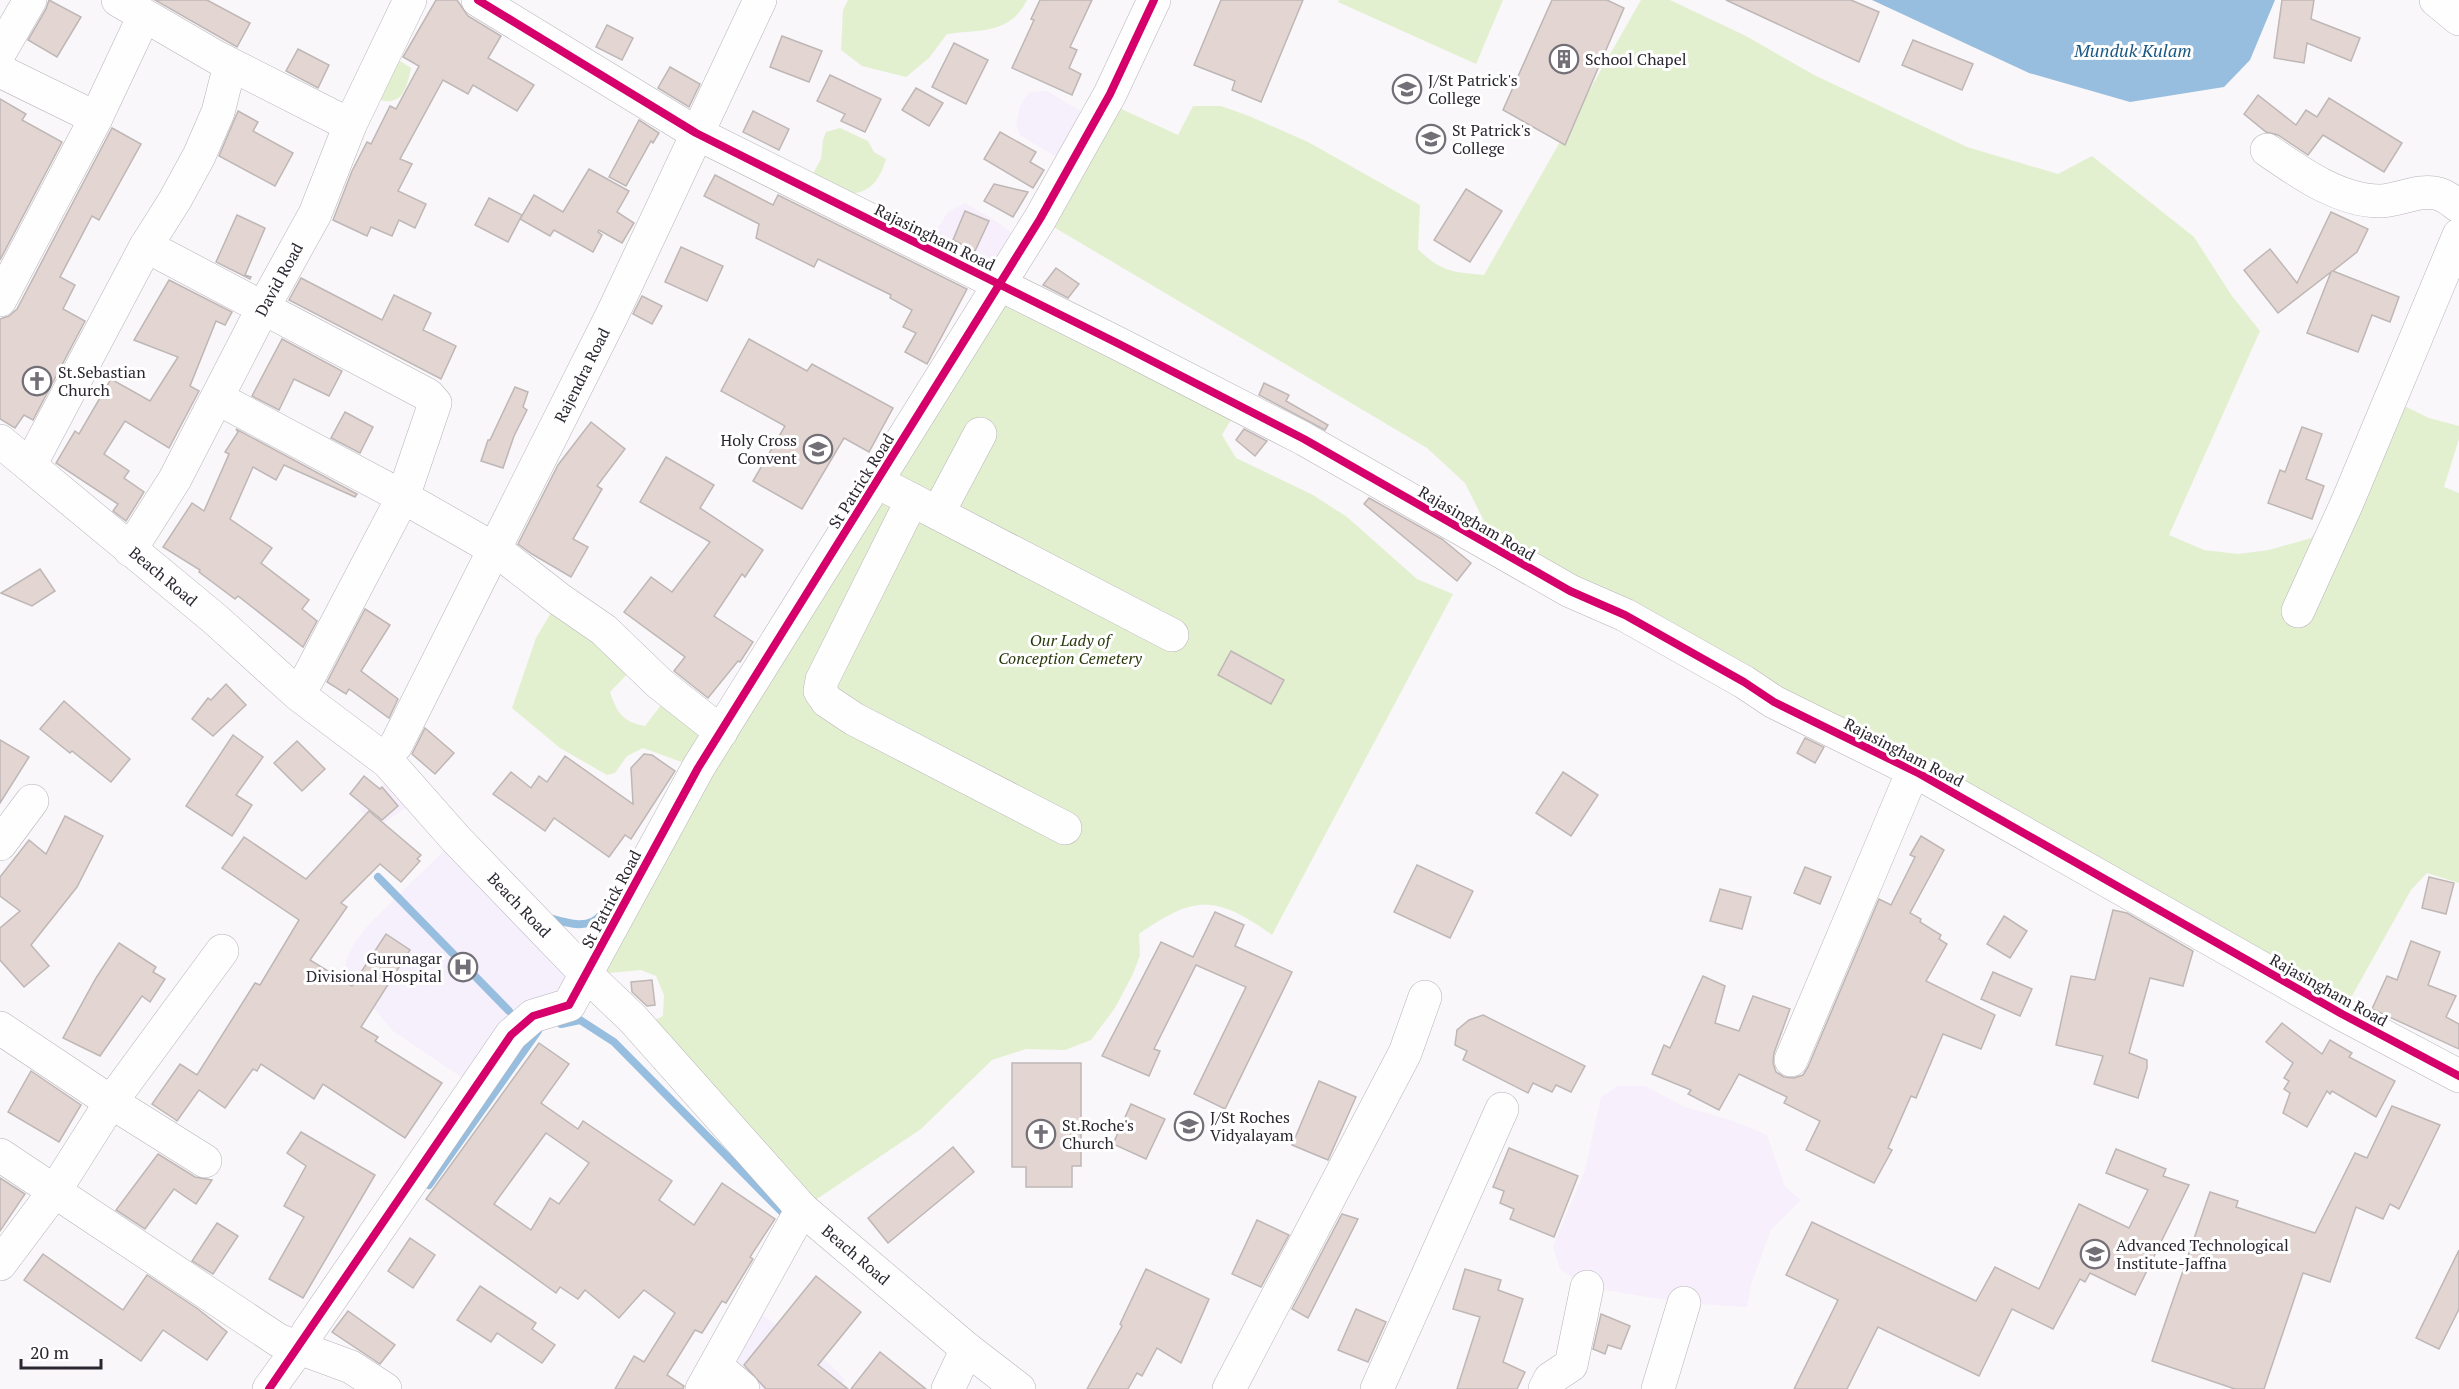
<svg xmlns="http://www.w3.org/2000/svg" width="2459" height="1389" viewBox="0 0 2459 1389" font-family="'PT Serif',serif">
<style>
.commercial{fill:#f7effb}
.medical{fill:#f6effc}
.green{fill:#e2f0cf}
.water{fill:#98bedf}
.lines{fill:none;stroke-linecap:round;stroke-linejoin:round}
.stream{stroke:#98bedf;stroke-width:8}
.building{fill:#e3d5d1;stroke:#beb7b6;stroke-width:1.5;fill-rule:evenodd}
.minor-casing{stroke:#b7b3ba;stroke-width:34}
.major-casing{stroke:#b7b3ba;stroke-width:34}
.minor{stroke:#fefefe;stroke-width:33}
.major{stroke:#fefefe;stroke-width:33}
.cycleway-casing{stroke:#fff;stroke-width:11}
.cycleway{stroke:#d6006c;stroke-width:8}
.labels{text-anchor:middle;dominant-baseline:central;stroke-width:6;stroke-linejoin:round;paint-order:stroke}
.poi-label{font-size:16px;fill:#2b2630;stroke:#fff;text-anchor:start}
.street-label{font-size:16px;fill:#2b2630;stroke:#fff}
.park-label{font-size:16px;font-style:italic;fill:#29390c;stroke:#fff}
.water-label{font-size:18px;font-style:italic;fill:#1a5884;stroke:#fff}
</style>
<rect width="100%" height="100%" fill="#f9f7fa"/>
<g class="commercial">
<path d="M965,203L996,221L1026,243L1001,285L925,248L948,212Z"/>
<path d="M391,779L420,798L378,827L367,819L358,805L369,794Z"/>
<path d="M1618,1086H1645L1685,1107L1731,1120L1767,1135L1785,1187L1801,1200L1771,1230L1751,1285L1747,1307L1684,1303L1587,1287L1560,1269L1553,1246L1585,1170L1601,1097Z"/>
</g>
<g class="medical">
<path d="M1047,91L1095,120L1070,165L1020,135L1016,125L1020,106L1029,92Z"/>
<path d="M456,839L587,975L476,1087L393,1031L346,975V960L355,942L370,923Z"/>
<path d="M749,1305L829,1363L845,1380L839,1389H743L716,1366Z"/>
</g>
<g class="green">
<path d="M848,0H1027C1010,35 979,29 947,34L929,58L906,77L862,66L841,50L843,10Z"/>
<path d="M1339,0H1503L1476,64L1338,2Z"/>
<path d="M1641,0H1670L1744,35L1814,75L1967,147L2058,174L2092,156L2194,237L2232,296L2260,331L2169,535L2204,550L2238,554L2269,550L2311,538L2340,498L2396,402L2429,418L2459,426V439L2444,487L2459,493V883L2427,873L2411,890L2342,1014L1487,527L1465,483L1427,448L1040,219L1117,107L1178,135L1193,106H1221L1249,116L1308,142L1420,205L1418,249C1441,272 1453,272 1484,275Z"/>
<path d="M392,56L411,68C407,87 402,108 378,99Z"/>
<path d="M840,128L868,141L874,152L886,159C872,206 845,193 805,188L821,159L823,140L826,132Z"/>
<path d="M1001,285L1239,406L1222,435L1236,458L1313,495L1347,517L1417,579L1453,594L1272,935C1216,895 1195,895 1139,934L1140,955L1133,974L1115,1008L1091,1040L1065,1050L1026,1049L992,1060L921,1129L802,1209L651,1022L663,1016L664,995L656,976L641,970L587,975L698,768L643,748L627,756L615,773L607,775L560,748L512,708L536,638L559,599L638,663L610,692C617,713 623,722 645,726L671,692L720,731Z"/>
</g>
<path class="water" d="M1872,0H2275L2250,60L2224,87L2130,102L2029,73Z"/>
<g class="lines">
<g class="stream">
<path d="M378,877L509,1011"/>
<path d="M549,918C566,923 591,931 602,913"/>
<path d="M561,1024L580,1020L614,1042L787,1217V1219"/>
<path d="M429,1185L538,1031"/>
</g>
</g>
<g class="building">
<path d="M49,0L81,17L57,57L28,40L46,9Z"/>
<path d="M155,0H207L250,23L237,47Z"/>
<path d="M436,0H457L468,16L501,36L488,58L534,85L517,111L473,85L468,94L443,80L400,159L412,164L398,191L426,204L415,228L399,220L392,236L371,227L367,236L333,220L352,171L367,142L371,144L390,106L396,109L419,66L403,57Z"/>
<path d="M1040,0H1092L1070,47L1077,50L1069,68L1081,74L1072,95L1012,68L1034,20L1031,19Z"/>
<path d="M1221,0H1303L1261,102L1232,90L1235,81L1194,65Z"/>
<path d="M1552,0H1607L1624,8L1565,145L1503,110Z"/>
<path d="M1726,0H1851L1879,12L1859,62Z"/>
<path d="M2282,0H2314L2311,19L2360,38L2351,61L2307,43L2304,63L2274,58Z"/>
<path d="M607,25L633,38L622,60L596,47Z"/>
<path d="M782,36L822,51L809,82L770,67Z"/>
<path d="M1913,40L1973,64L1962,90L1902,65Z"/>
<path d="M954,43L988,60L966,104L932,87Z"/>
<path d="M298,49L329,65L318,88L286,71Z"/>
<path d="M670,67L700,84L689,107L658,88Z"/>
<path d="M830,75L881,99L865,132L841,121L845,114L817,101Z"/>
<path d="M916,88L943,103L929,126L902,110Z"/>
<path d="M2258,95L2296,125L2306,110L2317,117L2329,98L2402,143L2384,172L2323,135L2308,155L2278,135L2266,132L2244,114Z"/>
<path d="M0,99L26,114L22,120L62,142L0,260Z"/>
<path d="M238,111L258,122L253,131L293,153L275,186L219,156Z"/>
<path d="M753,111L789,129L779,150L743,132Z"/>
<path d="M639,120L659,133L653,143L651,141L626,186L609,177Z"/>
<path d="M112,128L141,144L99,220L92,216L60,277L75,285L63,309L85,321L33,420L24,415L15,428L0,419V319L9,316L17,309Z"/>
<path d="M1000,132L1036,152L1030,162L1044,170L1033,188L984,159Z"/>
<path d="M589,169L629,191L617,212L634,223L622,243L599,230L598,232L602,235L593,252L554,230L550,236L520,219L534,195L563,212Z"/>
<path d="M715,175L773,205L778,195L967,289L927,364L905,352L916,333L903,327L912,310L890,298L891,295L818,259L814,267L756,238L759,224L704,196Z"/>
<path d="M994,184L1028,192L1013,217L984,201Z"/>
<path d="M1466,189L1502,211L1470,262L1434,240Z"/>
<path d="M489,198L522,215L508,242L475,225Z"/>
<path d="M965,211L989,221L975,251L953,240Z"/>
<path d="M2331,212L2368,229L2357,252L2333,271L2399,297L2390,322L2372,315L2358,352L2307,333L2331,272L2278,313L2244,270L2270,249L2297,283Z"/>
<path d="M237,215L265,228L245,275L251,277L250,279L216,262Z"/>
<path d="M681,247L723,266L707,301L665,282Z"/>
<path d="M1056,268L1079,284L1068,298L1043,285Z"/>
<path d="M301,278L382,320L394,295L431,313L423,330L456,346L441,379L289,300Z"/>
<path d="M169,280L232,312L225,325L216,321L190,386L199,391L169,448L125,421L104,454L129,471L124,478L144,492L126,521L113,511L118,504L56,463L75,431L79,434L111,379L150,401L178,357L134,340Z"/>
<path d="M642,296L662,306L652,324L633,314Z"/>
<path d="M282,339L342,371L329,396L294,379L279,410L252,396Z"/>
<path d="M749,339L807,371L812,364L893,408L869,452L844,438L802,509L753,481L785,426L721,391Z"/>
<path d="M1264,383L1289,395L1286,401L1328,425L1325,430L1259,395Z"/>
<path d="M515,387L528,392L523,407L527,410L514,436L503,468L481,461L488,440H490Z"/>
<path d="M345,412L373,427L360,453L331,438Z"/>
<path d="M591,422L625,449L597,486L602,489L573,539L588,547L571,577L532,554L518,544L558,465Z"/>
<path d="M2302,427L2322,434L2306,479L2324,486L2312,519L2268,503L2280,470L2285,472Z"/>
<path d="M236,429L357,494L355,497L284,465L276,480L253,467L230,519L272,548L261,563L309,600L302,609L317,621L303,647L238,596L235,599L199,572L200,570L163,547L192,503L204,511L229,454L225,452L238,432Z"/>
<path d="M1244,429L1267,441L1255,456L1236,440Z"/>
<path d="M666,457L714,485L700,508L763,550L745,577L742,574L714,616L753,642L740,662L738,661L708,698L674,671L685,657L624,612L651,577L672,592L710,542L640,502Z"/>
<path d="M1369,498L1442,539L1471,563L1457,581L1364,504Z"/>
<path d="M40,569L55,591L32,606L1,593Z"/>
<path d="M365,609L390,625L361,671L398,699L389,718L349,689L346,694L327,682Z"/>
<path d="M1231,651L1284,680L1271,704L1218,675Z"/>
<path d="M226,684L246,705L213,736L192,719L208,698L211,700Z"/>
<path d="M64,701L130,759L111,782L72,751L70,753L40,729Z"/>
<path d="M425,728L454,753L435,774L412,754Z"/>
<path d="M233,735L263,757L236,795L252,805L232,836L186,806Z"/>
<path d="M1805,738L1824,747L1815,763L1797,753Z"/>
<path d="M0,740L29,757L0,803Z"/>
<path d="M297,741L325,769L302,791L274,763Z"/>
<path d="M644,754L652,755L675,771L631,839L625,835L609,857L554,818L545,831L493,794L511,772L531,788L539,776L547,782L565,756L633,804L631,768Z"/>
<path d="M1563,772L1598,795L1571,836L1536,813Z"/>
<path d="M364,776L380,789L382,787L398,806L382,820L350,794Z"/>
<path d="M369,811L421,855L417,859L420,861L401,882L380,864L341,903L347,907L310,960L352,986L386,934L410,950L361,1027L378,1037L375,1041L442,1083L405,1138L323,1084L314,1099L261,1064L257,1071L253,1069L225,1108L199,1090L177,1121L173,1118L152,1104L180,1064L197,1075L255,983L260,985L299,920L222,868L244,837L306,879Z"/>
<path d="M65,816L103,836L77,887L31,945L49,966L24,987L0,960V928L20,911L0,896V877L29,840L46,854Z"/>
<path d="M1921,836L1944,850L1910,913L1921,919L1920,922L1941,935L1939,939L1947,944L1926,981L1995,1015L1981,1049L1943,1034L1916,1098L1911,1096L1888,1148L1892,1150L1874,1183L1806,1150L1820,1121L1784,1103L1787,1097L1739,1074L1719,1110L1688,1094L1691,1090L1652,1074L1664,1045L1670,1048L1703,976L1725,986L1715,1023L1739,1031L1753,996L1790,1009L1774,1053L1773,1063L1776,1072L1784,1077L1794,1078L1803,1075L1808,1067L1879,899L1891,905L1915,857L1910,855Z"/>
<path d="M1417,865L1473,891L1450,938L1394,912Z"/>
<path d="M1805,867L1831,877L1820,904L1794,893Z"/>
<path d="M2429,877L2454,883L2446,914L2422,908Z"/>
<path d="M1720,889L1751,897L1742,929L1710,921Z"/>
<path d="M2113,910L2127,913L2193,951L2183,986L2150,978L2129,1053L2147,1060V1068L2138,1098L2094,1084L2103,1056L2056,1045L2071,976L2095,980Z"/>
<path d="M1215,912L1244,925L1235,946L1292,972L1225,1109L1194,1094L1246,987L1196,965L1154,1049L1160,1051L1149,1076L1102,1056L1161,942L1193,957Z"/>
<path d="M2004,916L2027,931L2010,958L1987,944Z"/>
<path d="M2411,941L2440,952L2428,985L2456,996L2446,1017L2459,1024V1049L2372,1009L2387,976L2397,980Z"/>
<path d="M119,943L156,967L153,972L165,979L150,1002L142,996L100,1056L63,1038L96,978Z"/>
<path d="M1993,972L2032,989L2020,1016L1981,999Z"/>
<path d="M652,980L655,1005L647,1006L632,992L631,982Z"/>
<path d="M1483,1015L1585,1066L1571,1092L1556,1085L1552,1092L1533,1083L1528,1093L1463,1060L1467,1051L1455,1045L1457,1030L1469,1020Z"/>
<path d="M2282,1023L2322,1054L2330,1040L2352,1053L2349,1057L2395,1081L2376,1117L2332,1091L2330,1094L2327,1091L2307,1127L2283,1113L2290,1093L2284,1089L2289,1081L2284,1078L2293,1063L2266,1042Z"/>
<path d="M539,1043L569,1064L541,1103L578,1129L583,1121L672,1181L659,1200L694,1225L722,1183L775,1219L750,1257L753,1259L726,1303L722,1301L702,1333L695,1330L667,1375L684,1386L683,1389H615L634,1356L644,1362L675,1313L644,1290L619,1318L585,1290L578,1299L560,1287L556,1293L426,1199ZM546,1133L589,1163L559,1204L550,1198L531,1230L494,1204Z"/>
<path d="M1012,1063H1081V1166H1072V1187H1026V1167H1012Z"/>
<path d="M31,1071L81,1105L59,1142L8,1112Z"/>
<path d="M1319,1081L1356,1097L1328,1160L1292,1145Z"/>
<path d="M1131,1104L1165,1119L1146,1159L1113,1144Z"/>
<path d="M2392,1106L2440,1125L2399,1209L2390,1204L2383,1219L2356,1207L2330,1282L2303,1273L2264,1389H2235L2152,1361L2210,1192L2238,1201L2236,1207L2315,1233L2355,1153L2367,1158Z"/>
<path d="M301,1132L375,1175L303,1298L269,1279L304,1217L284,1206L306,1166L287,1153Z"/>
<path d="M953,1147L974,1172L888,1243L868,1218Z"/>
<path d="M1509,1148L1578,1176L1554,1237L1510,1219L1514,1209L1500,1203L1504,1191L1493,1187Z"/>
<path d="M2116,1149L2166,1169L2163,1176L2189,1185L2135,1295L2090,1273L2085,1282L2080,1279L2053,1329L2012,1309L1979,1376L1878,1327L1847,1389H1794L1838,1300L1786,1275L1812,1222L1976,1301L1995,1267L2039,1289L2079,1204L2129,1228L2148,1190L2106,1173Z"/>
<path d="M158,1154L195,1177L212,1180L196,1204L174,1189L145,1229L116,1210Z"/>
<path d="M0,1178L25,1194L0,1231Z"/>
<path d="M1342,1214L1358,1219L1308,1318L1292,1309Z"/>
<path d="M1257,1220L1289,1235L1261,1287L1232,1274Z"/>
<path d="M217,1223L238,1236L213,1274L192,1261Z"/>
<path d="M410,1238L435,1255L413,1288L388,1271Z"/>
<path d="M2459,1250V1309L2439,1349L2416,1338Z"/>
<path d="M43,1254L123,1310L147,1275L198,1309L227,1332L207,1360L163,1330L141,1361L24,1280Z"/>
<path d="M1146,1269L1209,1299L1181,1363L1157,1348L1142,1376L1137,1373L1128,1389H1087L1122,1326L1120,1324Z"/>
<path d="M1465,1269L1501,1280L1498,1290L1523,1299L1503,1362L1525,1372L1517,1389H1457L1480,1317L1453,1309Z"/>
<path d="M816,1276L861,1312L818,1365L848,1389H766L744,1365Z"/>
<path d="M480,1286L536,1323L532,1329L555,1345L542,1363L497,1333L491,1342L457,1320Z"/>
<path d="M1356,1309L1386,1322L1368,1362L1338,1350Z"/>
<path d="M348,1311L395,1345L380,1364L332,1332Z"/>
<path d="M1601,1314L1630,1326L1621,1349L1608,1345L1605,1354L1593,1349Z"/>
<path d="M880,1352L926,1389H851Z"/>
</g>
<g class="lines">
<g class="minor-casing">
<g id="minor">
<path d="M118,0L216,57L350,125"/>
<path d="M478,0L696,133L1119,344L1304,439L1570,591L1625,615L1744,682L1774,702L1920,774L2342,1014L2459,1076"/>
<path d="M2436,0L2459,19"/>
<path d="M0,52L30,0"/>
<path d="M0,71L96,118"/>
<path d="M2267,150C2299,172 2339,201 2380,201C2399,201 2419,188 2439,194C2446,196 2453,202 2459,206"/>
<path d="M146,246L428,395L435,403L403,497L307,680"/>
<path d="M0,300L96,118L144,16"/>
<path d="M217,398L403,497L496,550L559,599L604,630L659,683L721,732"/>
<path d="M30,465L146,246L175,200L199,156L218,112L230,65"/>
<path d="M891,489L1172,635"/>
<path d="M912,500L822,680L820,691L827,701L854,719L1065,828"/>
<path d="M938,513L980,434"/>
<path id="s1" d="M130,550L175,479L263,308L315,214L350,125L410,0"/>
<path d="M2298,611L2347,503L2459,235"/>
<path id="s2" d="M396,745L612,315L760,0"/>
<path d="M0,844L32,801"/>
<path d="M0,1028L111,1102L205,1161"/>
<path d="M1791,1060L1913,771"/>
<path d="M0,1155L278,1340L351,1367L385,1389"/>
<path d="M0,1264L54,1192L111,1102L222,951"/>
<path d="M308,1332L511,1035L533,1016L569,1005L698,768L1040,219L1110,94L1154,0"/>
<path d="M716,1366L743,1389"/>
<path d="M269,1389L303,1342"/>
<path d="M702,1389L802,1209"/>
<path d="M948,1389L967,1349"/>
<path d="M1229,1389L1405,1053L1425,997"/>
<path d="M1377,1389L1502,1109"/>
<path d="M1545,1389L1550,1379L1571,1365L1587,1287"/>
<path d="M1658,1389L1684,1303"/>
</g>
</g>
<g class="major-casing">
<g id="major">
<path id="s3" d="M0,441L215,619L299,695L388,762L456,839L587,975L633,1019L802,1209L967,1349L1019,1389"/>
</g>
</g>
<use href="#minor" class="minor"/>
<use href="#major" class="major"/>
<g class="cycleway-casing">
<g id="cycleway">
<path d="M478,0L696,133L1119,344L1304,439L1570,591L1625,615L1744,682L1774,702L1920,774L2342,1014L2459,1076"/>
<path d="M269,1389L511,1035L533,1016L569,1005L698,768L1040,219L1110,94L1154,0"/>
</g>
</g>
<use href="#cycleway" class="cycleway"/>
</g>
<defs>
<g id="building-ring" transform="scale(1.5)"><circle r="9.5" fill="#fff" stroke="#736f77" stroke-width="1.5"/><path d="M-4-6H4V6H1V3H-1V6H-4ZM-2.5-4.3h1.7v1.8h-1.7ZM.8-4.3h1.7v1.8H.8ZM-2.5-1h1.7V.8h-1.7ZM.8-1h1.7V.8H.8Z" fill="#736f77"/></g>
<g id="school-ring" transform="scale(1.5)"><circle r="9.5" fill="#fff" stroke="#736f77" stroke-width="1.5"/><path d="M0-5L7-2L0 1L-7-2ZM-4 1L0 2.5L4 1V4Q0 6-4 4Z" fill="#736f77"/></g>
<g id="church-ring" transform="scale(1.5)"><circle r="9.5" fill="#fff" stroke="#736f77" stroke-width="1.5"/><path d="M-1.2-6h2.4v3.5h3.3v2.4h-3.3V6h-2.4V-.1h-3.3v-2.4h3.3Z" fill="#736f77"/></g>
<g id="hospital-ring" transform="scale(1.5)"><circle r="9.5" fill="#fff" stroke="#736f77" stroke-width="1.5"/><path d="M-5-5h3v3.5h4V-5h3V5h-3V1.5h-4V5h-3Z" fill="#736f77"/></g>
<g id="university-ring" transform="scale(1.5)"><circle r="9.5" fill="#fff" stroke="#736f77" stroke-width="1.5"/><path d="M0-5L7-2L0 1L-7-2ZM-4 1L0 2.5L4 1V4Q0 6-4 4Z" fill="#736f77"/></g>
</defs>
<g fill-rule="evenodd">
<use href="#building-ring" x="1564" y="59"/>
<use href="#school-ring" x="1407" y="89"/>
<use href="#school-ring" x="1431" y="139"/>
<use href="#church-ring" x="37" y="381"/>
<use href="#school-ring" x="818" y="449"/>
<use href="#hospital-ring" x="463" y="967"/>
<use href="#school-ring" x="1189" y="1126"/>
<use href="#church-ring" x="1041" y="1134"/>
<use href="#university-ring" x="2095" y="1254"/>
</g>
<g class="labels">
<g class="poi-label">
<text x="1585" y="59">School Chapel</text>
<text x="1428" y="80">J/St Patrick's<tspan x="1428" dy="18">College</tspan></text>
<text x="1452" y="130">St Patrick's<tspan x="1452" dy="18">College</tspan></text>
<text x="58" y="372">St.Sebastian<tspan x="58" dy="18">Church</tspan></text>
<text x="797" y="440" text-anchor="end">Holy Cross<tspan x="797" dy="18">Convent</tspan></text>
<text x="442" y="958" text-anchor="end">Gurunagar<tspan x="442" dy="18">Divisional Hospital</tspan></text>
<text x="1210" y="1117">J/St Roches<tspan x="1210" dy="18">Vidyalayam</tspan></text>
<text x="1062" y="1125">St.Roche's<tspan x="1062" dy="18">Church</tspan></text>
<text x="2116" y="1245">Advanced Technological<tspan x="2116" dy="18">Institute-Jaffna</tspan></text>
</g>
<g class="street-label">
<text transform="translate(935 237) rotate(26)">Rajasingham Road</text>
<text stroke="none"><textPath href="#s1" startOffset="309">David Road</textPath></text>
<text stroke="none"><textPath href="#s2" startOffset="414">Rajendra Road</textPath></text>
<text transform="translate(861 481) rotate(-58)">St Patrick Road</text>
<text transform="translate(1477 523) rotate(30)">Rajasingham Road</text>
<text stroke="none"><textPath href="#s3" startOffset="212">Beach Road</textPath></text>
<text transform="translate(1904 752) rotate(27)">Rajasingham Road</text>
<text transform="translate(611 899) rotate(-62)">St Patrick Road</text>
<text stroke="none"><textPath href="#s3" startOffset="698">Beach Road</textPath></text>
<text transform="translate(2329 990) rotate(29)">Rajasingham Road</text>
<text stroke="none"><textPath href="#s3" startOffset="1184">Beach Road</textPath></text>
</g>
<g class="park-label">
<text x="1070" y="640">Our Lady of<tspan x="1070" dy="18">Conception Cemetery</tspan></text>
</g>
<g class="water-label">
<text x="2133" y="50">Munduk Kulam</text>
</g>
</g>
<path d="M21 1359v9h80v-9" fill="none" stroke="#2b2630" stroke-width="3"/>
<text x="30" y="1359" font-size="18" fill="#2b2630" stroke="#ffffff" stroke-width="4.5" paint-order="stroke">20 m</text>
</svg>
